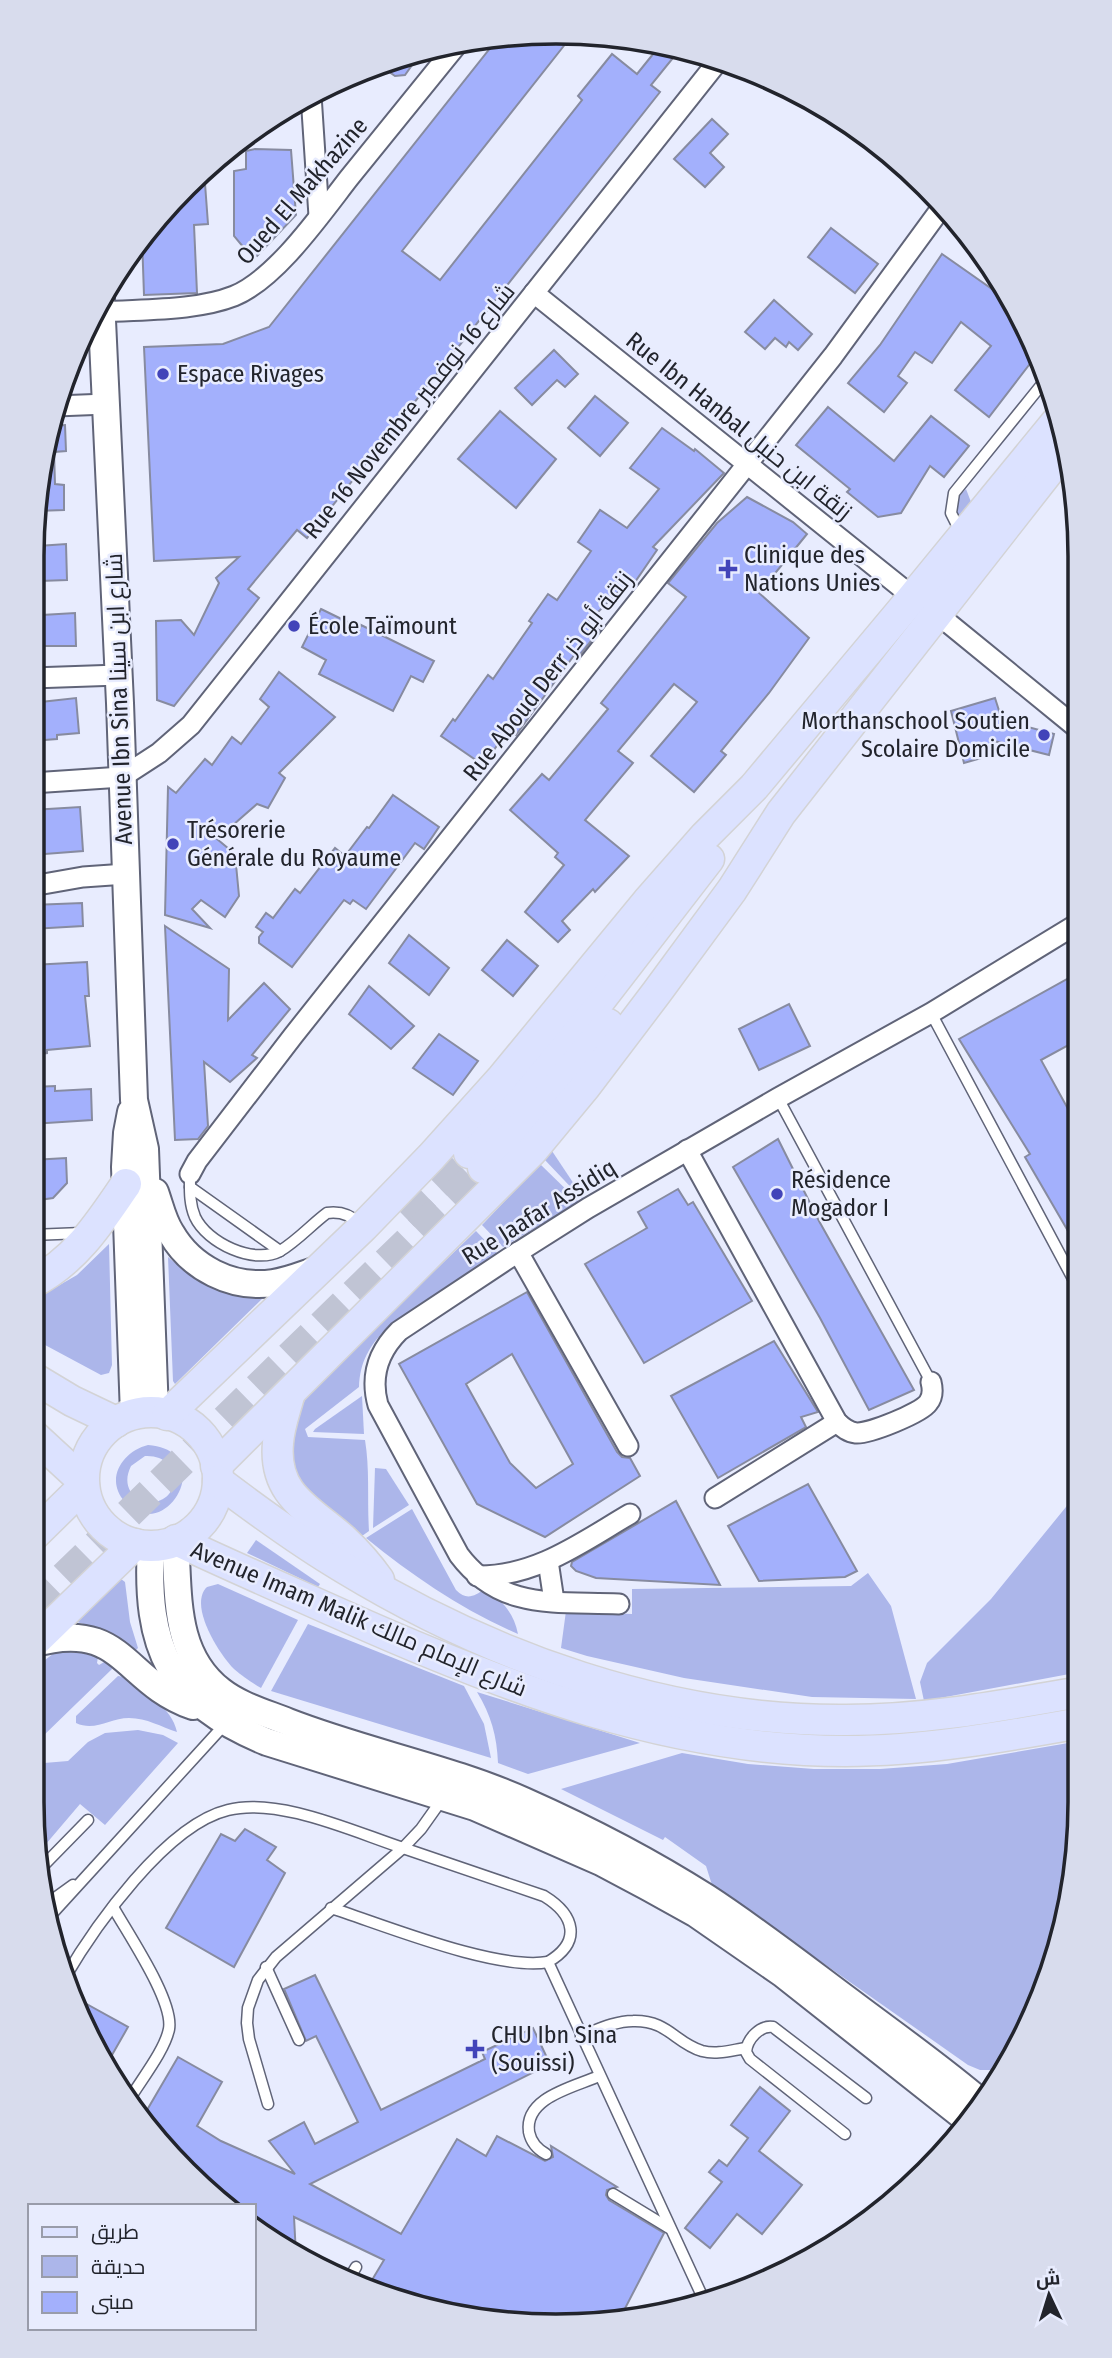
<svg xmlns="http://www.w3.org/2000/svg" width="1112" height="2358" viewBox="0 0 1112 2358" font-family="'Fira Sans Condensed',Cairo,sans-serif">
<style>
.green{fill:#acb6ea;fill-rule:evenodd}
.building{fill:#a3b0fc;stroke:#878ba0;stroke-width:2;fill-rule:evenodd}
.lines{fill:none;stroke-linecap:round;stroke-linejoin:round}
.primary-tunnel{stroke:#c0c4d4;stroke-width:30;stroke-dasharray:30 15;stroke-linecap:butt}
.service-casing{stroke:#606478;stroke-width:13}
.minor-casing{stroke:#606478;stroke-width:23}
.secondary-casing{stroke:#606478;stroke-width:30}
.primary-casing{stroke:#d3d3d5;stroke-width:33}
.service{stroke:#fff;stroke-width:10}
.minor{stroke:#fff;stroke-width:19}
.secondary{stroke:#fff;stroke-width:26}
.primary{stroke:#dce2ff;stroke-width:30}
.poi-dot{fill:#4244b9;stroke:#e8ecfe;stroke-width:2.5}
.labels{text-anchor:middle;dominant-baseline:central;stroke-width:5;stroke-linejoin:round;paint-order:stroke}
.street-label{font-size:24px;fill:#22242c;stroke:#e8ecfe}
.poi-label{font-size:24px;fill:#22242c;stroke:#e8ecfe;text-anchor:start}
.rim{fill:none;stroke:#22242c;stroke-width:3.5}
</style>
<rect width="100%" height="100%" fill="#e8ecfe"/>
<g class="green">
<path d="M966,489L971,502L962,514L959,515L956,512L957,498Z"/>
<path d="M552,1151L584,1199L583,1200L544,1159Z"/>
<path d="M540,1164L579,1202L503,1247L482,1225Z"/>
<path d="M476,1231L497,1253L387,1328C369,1346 360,1362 359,1387L305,1429L308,1437L365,1440C370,1470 367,1500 369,1531L362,1536C341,1521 318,1509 304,1488C289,1466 288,1434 299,1411C315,1379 345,1356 371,1331C406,1298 441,1265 476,1231Z"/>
<path d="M109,1244L112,1365L109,1373L101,1375L32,1338V1301L77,1275Z"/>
<path d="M168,1257C197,1283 226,1295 264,1297L175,1384L173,1381Z"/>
<path d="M362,1396L364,1434L313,1432L315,1429Z"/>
<path d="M148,1445C219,1450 167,1547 125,1502C104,1479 123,1451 148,1445ZM145,1456C187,1454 182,1512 140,1501C127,1492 124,1480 131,1466Z"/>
<path d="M375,1468L386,1469L409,1505L373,1528Z"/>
<path d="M1079,1491L1080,1672L924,1701L920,1682L927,1663L991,1599Z"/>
<path d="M412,1509L456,1590C467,1601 474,1596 485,1589C502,1600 514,1613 518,1634C461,1609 414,1577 366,1538Z"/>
<path d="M256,1540L320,1584L318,1587L247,1553Z"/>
<path d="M868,1573L891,1606L916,1699L812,1697L684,1678L587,1656L561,1648L566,1611L632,1614V1589L851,1586Z"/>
<path d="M121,1579L125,1582L130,1622L138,1648L136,1650L109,1632L77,1622Z"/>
<path d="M218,1584L298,1620L261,1688C251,1682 242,1676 234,1669C219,1654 188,1605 207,1587Z"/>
<path d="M308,1624L464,1686L484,1724L491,1758L271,1691Z"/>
<path d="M58,1650L77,1653L81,1650L98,1657L97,1663L99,1665L106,1661L111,1664L112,1669L41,1738L39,1743L41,1752L32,1759V1670Z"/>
<path d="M118,1676L125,1677C144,1692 172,1707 177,1732C161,1727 147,1718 129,1718C110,1718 95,1732 76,1723V1716Z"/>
<path d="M477,1692L640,1743L528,1774L498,1763C497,1736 491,1715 477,1692Z"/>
<path d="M138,1730L163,1735L178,1743L105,1825L80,1804L40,1851L32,1802V1771L44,1763L68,1761L88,1742L105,1733Z"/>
<path d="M1080,1741V1802L1070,1905L1040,2003L1006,2065L994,2070H980L968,2065L712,1885L706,1866L665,1837L663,1840L561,1789L682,1753L748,1764L814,1769H880L947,1764Z"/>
</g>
<g class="building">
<path d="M556,32L574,33L402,251L440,280L582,100L578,96L612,54L637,74L662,43L681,48L651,85L660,92L307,538L297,530L248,589L259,598L174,706L157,700L156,621L181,620L194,635L219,583L216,578L239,557L154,561L144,347L223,344L269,327L499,37Z"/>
<path d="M422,51L405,75L395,76L378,64Z"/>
<path d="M712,119L728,134L710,153L724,167L705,187L674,159Z"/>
<path d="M255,149L291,150L296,215L257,256L244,248L234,236V171L246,169V151Z"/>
<path d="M204,170L208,224L194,225L197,293L144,295L142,238L185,185Z"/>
<path d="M831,228L878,264L855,293L808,257Z"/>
<path d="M942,254L1009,301L1039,352L989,417L955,390L991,346L961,322L932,363L915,352L898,376L907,383L884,412L848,383L880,345Z"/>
<path d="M774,300L812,334L798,350L789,342L786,347L775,338L765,349L745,332Z"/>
<path d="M554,350L578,374L565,387L557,380L532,405L515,388Z"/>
<path d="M595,396L628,423L600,456L568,428Z"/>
<path d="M828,407L894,461L931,416L969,446L944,477L930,466L901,513L878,517L847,492L850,489L796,445Z"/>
<path d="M500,411L556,459L516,508L458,459Z"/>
<path d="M65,425L66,451L54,452L55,484L64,485V510L36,511L42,453L50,426Z"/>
<path d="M662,428L694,451L695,449L724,473L653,547L657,550L635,582L631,579L588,622L600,630L579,656L575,654L516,735L509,729L483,765L441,736L453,719L455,721L488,675L493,679L532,623L529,621L548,594L557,600L591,551L578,542L600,510L627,528L659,489L630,468Z"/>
<path d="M747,497L793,522L807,534L759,593L809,638L769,693L721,751L726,755L694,792L651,756L697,702L674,684L618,751L633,763L585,820L629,856L595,892L593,889L562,921L570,930L558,942L525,912L564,865L555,857L558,853L510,810L542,774L549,780L608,709L601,703L686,597L668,583L717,523Z"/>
<path d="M66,544L67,580L40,581L38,546Z"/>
<path d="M321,609L360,628L361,625L434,661L423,682L411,676L393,711L319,674L326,660L302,647Z"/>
<path d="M75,613L76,646H32V620H42V615Z"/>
<path d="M279,672L335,717L279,773L285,778L268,808L257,804L217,839L235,854L239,896L225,917L201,900L192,909L210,928L165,915L168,787L176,793L205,759L212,765L232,737L241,744L269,707L260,699Z"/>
<path d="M76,698L79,733L57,735V739L32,741V703Z"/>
<path d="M995,698L1002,720L1054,734L1049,755L990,740L995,754L964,763L951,711Z"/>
<path d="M393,795L439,827L424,849L415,843L366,909L353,900L350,904L344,900L292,967L259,943V937L263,932L256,927L266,913L273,918L295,889L300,893L335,848L345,856L367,827L369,828Z"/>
<path d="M80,807L83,851L32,855V810Z"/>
<path d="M82,903L83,926L32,929V905Z"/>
<path d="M165,926L229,969L228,1020L264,983L290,1009L252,1055L257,1058L230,1082L204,1062L208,1126L198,1139L175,1140Z"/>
<path d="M409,935L449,968L429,995L389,963Z"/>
<path d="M507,940L538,966L513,996L482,970Z"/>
<path d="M87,962L89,996H85L90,1046L47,1050V1053L32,1055V965Z"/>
<path d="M1078,973V1040L1041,1060L1078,1127V1131L1070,1134L1078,1148L1079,1250L1025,1157L1030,1154L959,1039Z"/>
<path d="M369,986L414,1026L391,1049L349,1014Z"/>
<path d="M789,1004L810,1046L759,1070L739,1029Z"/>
<path d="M439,1034L478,1061L453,1095L413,1068Z"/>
<path d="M55,1086V1091L91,1089L92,1120L32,1124L33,1087Z"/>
<path d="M778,1139L819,1221L914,1390L869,1410L820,1318L733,1167Z"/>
<path d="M66,1158L67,1183L53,1198L32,1201V1160Z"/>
<path d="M678,1189L688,1205L693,1202L752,1301L644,1363L585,1264L647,1228L638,1212Z"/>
<path d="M527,1292L617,1452L622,1457L630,1458L640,1476L545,1537L477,1504L399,1364ZM512,1354L573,1464L536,1488L510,1463L466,1384Z"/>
<path d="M774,1341L818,1412L801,1417L806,1427L718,1478L671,1396Z"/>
<path d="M808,1484L857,1571L845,1577L759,1581L728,1526Z"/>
<path d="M676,1501L720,1585L596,1578L576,1571L571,1566L572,1562Z"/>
<path d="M245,1829L276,1847L267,1860L285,1873L234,1967L166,1928L221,1834L235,1841Z"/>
<path d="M315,1975L381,2110L485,2059L482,2052L533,2028L550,2064L310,2184L401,2234L457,2139L486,2156L497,2136L545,2161L553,2157L551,2146L617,2187L607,2190L606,2195L609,2200L664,2233L618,2322L453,2316L366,2290L384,2260L294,2217L296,2255L265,2238L254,2228V2206H230L140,2122L132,2107L136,2103L147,2110L178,2057L222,2082L197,2126L221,2141L295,2174L269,2141L304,2122L315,2144L358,2122L316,2036L306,2041L284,1989Z"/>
<path d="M74,1997L128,2027L108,2062L90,2028Z"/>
<path d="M760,2087L790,2111L759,2151L802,2185L762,2234L737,2214L710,2248L685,2228L722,2182L709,2172L719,2160L727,2166L748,2138L731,2125Z"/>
</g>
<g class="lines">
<g class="primary-tunnel">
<path d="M404,1216L469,1153"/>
<path d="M32,1608L483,1168"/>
</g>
<g class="service-casing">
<g id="service">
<path d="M960,531L951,513L954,493L1047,378"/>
<path d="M931,1013L1079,1290"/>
<path d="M778,1098L931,1382"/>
<path d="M190,1174C190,1189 189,1203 195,1217C207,1243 254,1265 280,1251C297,1241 312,1224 327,1213C341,1211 351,1215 360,1224"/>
<path d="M190,1187L280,1251"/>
<path d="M32,1235L82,1233"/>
<path d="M42,1867L88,1820"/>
<path d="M48,1903L73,1885"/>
<path d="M113,1907C128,1934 174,2001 169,2029C165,2050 141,2080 129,2100"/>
<path d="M331,1908C384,1925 496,1971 548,1962"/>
<path d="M50,1916L226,1723"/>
<path d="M266,1967L299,2040"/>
<path d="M64,1979C95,1926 166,1825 228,1810C279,1797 354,1832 403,1848C450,1864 497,1880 544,1896C575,1915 582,1942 548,1962L703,2298"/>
<path d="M581,2036C597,2030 615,2021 633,2021C668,2020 675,2043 702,2051C717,2055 732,2050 746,2048"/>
<path d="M268,2104L249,2039L247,2023L248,2008L258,1980L276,1957L403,1848L421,1829L443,1798"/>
<path d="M845,2134L750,2059L746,2052C747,2039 760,2025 773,2027L866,2098"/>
<path d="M546,2154C537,2149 531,2142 529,2132C524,2097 575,2087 599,2076"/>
<path d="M613,2194L669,2228"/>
<path d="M347,2282L356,2267"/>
</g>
</g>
<g class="minor-casing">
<g id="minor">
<path d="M311,95L319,216"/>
<path d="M534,293L913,597"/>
<path d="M102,312C143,309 196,311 234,296C276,279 321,214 349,178C386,133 423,87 460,41"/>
<path d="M56,406L107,404"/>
<path d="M936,613L1077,728"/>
<path d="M32,678L119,675"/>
<path d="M32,783L122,777L159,753L191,725L719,60"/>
<path d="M32,886L83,877L126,874"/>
<path d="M687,1150L837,1422C843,1428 848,1432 856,1433C869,1434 921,1413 928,1403C933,1397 933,1390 931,1382"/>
<path d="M190,1174L197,1161L293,1036L833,356L942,207"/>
<path d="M518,1252L628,1446"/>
<path d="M715,1498L837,1422"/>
<path d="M548,1561L554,1601"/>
<path d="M477,1576C536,1577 582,1542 630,1514"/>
<path d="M619,1604C556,1601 501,1611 459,1555L378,1405C370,1376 378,1352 399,1331L509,1258L588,1208L778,1098L931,1013L1077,924"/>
</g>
</g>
<g class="secondary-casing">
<g id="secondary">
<path d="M101,299L120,703L134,1100L145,1149L155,1413"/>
<path d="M131,1112L127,1133L125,1167L134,1415"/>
<path d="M155,1192C160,1206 163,1221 171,1233C191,1268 232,1289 273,1283C289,1281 304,1274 320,1269"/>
<path d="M175,1540C179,1595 173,1654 221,1691C240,1706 266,1713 288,1722C365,1752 450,1768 524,1801C587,1829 649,1861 707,1898C756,1930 802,1966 849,2001C894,2035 940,2067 983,2104"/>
<path d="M151,1545C145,1648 169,1702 267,1742L475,1807L601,1862L648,1887L695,1913L783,1974L969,2121"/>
<path d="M32,1644C123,1617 123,1682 193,1706"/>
</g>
</g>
<g class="primary-casing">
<g id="primary">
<path d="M469,1153L577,1030L709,859"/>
<path d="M483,1168L553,1092L608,1024"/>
<path d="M32,1283C75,1261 99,1224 126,1184"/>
<path d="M32,1377L72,1401L116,1422"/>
<path d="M289,1396C285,1411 279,1427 278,1443C273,1496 311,1510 344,1540C357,1552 369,1566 379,1580"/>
<circle cx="151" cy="1479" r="67"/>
<path d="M167,1415L363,1227L431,1157L502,1078L647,902L705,836L754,787L913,597L1058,420"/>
<path d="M32,1434L83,1481"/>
<path d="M216,1466L532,1151L585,1087L657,992L732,890L781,813L1066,449"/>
<path d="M218,1481C259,1512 300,1542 344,1568C491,1657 665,1720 839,1720C921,1721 1000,1706 1080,1692"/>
<path d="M32,1537L84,1486"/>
<path d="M176,1540C233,1567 291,1592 349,1618C507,1688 669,1751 845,1751C924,1751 1002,1737 1080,1723"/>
<path d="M32,1644L135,1544"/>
</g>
</g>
<use href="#service" class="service"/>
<use href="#minor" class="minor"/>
<use href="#secondary" class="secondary"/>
<use href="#primary" class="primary"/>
</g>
<g class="poi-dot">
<circle cx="163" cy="374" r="7"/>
<path d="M724.5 558.5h7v7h7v7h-7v7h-7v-7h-7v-7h7z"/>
<circle cx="294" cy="626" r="7"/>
<circle cx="1044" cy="735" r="7"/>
<circle cx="173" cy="844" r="7"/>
<circle cx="777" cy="1194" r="7"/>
<path d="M471.5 2038.5h7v7h7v7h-7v7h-7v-7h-7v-7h7z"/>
</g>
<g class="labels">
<g class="street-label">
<text transform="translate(302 191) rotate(-49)">Oued El Makhazine</text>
<text transform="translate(409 411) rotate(-51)">Rue 16 Novembre شارع 16 نوفمبر</text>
<text transform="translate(739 426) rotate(39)">Rue Ibn Hanbal زنقة ابن حنبل</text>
<text transform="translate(548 676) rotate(-52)">Rue Aboud Derr زنقة أبو ذر</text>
<text transform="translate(119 699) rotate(-92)">Avenue Ibn Sina شارع ابن سينا</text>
<text transform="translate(539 1212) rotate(-32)">Rue Jaafar Assidiq</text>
<text transform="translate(359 1619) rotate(23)">Avenue Imam Malik شارع الإمام مالك</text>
</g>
<g class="poi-label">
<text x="177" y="374">Espace Rivages</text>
<text x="744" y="555">Clinique des<tspan x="744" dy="28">Nations Unies</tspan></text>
<text x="308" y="626">École Taïmount</text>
<text x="1030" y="721" text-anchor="end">Morthanschool Soutien<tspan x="1030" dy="28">Scolaire Domicile</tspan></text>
<text x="187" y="830">Trésorerie<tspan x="187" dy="28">Générale du Royaume</tspan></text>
<text x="791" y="1180">Résidence<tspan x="791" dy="28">Mogador I</tspan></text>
<text x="491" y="2035">CHU Ibn Sina<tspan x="491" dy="28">(Souissi)</tspan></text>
</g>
</g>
<path d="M0 0H1112V2358H0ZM556 44H556A512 512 0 0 1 1068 556V1802A512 512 0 0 1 556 2314H556A512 512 0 0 1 44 1802V556A512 512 0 0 1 556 44Z" fill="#d8dced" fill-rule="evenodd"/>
<path class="rim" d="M556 44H556A512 512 0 0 1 1068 556V1802A512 512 0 0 1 556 2314H556A512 512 0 0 1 44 1802V556A512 512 0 0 1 556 44Z"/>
<rect x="28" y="2204" width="228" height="126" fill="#e8ecfe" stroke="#999caa" stroke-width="2"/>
<rect x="42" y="2227" width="35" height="10" fill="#dce2ff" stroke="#999caa" stroke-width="2"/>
<text x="91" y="2239" font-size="21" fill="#22242c">طريق</text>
<rect x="42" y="2256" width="35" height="21" fill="#acb6ea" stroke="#999caa" stroke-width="2"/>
<text x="91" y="2274" font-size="21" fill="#22242c">حديقة</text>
<rect x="42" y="2292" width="35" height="21" fill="#a3b0fc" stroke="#999caa" stroke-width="2"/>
<text x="91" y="2309" font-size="21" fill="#22242c">مبنى</text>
<g transform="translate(1049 2295) rotate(356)" stroke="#e8ecfe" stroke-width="5" paint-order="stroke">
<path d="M0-5L12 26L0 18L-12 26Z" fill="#22242c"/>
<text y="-10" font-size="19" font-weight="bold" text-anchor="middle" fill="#22242c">ش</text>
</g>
</svg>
